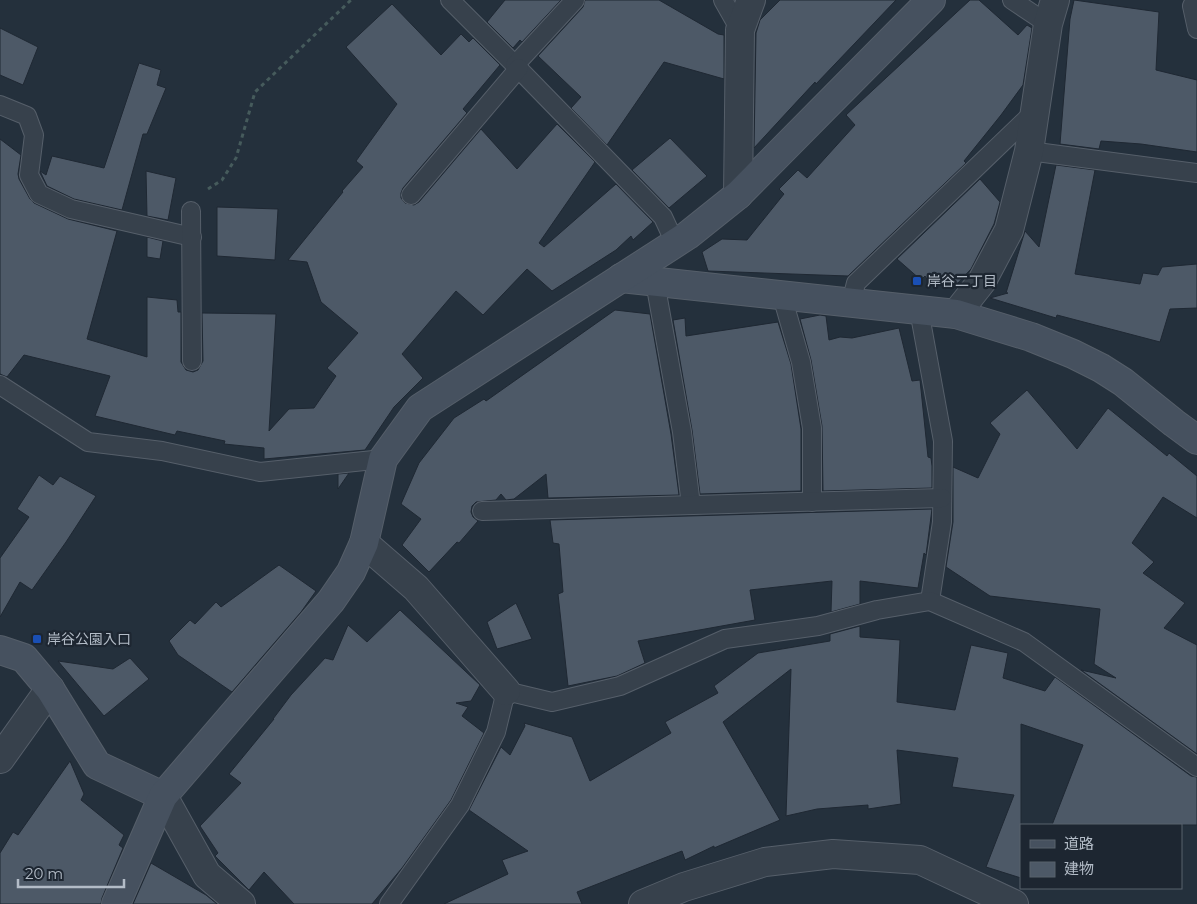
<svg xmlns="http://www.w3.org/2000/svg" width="1197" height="904" viewBox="0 0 1197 904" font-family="Montserrat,'Noto Sans JP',sans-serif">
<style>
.building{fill:#4d5967;stroke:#1f2833}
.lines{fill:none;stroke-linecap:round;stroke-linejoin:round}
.lane-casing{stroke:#565f6a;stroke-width:20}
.street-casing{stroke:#565f6a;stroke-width:30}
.secondary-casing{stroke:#565f6a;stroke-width:30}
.path{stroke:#465b5c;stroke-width:3;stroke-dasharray:4 4;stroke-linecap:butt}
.lane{stroke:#37414c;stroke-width:18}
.street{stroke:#37414c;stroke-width:28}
.secondary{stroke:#46515f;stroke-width:28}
.transit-dot{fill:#1a4fb4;stroke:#1d2631;stroke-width:2}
.labels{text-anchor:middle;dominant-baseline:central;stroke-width:4.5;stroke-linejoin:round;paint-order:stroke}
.poi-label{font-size:14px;fill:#b3bcc7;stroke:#1d2631;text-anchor:start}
</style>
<rect width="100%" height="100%" fill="#24303c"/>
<g class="building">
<path d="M505,0H561L522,42L520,40L513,48L487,22Z"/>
<path d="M585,0H659L718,34L724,35V79L664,62L607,145L571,108L581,97L538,56L583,7Z"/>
<path d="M780,0H896L816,84L815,82L754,148L756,33L760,20Z"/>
<path d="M970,0H979L1018,35L1027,25L1032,28L1023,85L1001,115L964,161L966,163L848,276L708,271L702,252L722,239L747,240L784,194L779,189L798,170L807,178L855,125L846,115Z"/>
<path d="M1074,0L1159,12L1156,70L1197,80V152L1141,144L1101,141L1099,149L1060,144L1070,19Z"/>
<path d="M392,4L441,55L461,34L469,42L473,38L500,65L463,109L467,113L403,188L401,193V198L405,203L414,205L419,202L481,129L517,169L557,124L595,162L539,243L544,247L616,184L653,222L633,240L631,236L616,250L552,291L527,269L483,315L456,291L402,354L423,378L394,407L365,450L264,459V448L224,444L225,441L177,431L175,435L95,416L110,376L24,355L7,377L0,374V139L21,155L18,174L19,179L30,199L34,203L68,219L117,231L87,339L147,357V297L177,300L178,312H181V362L186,370L193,372L198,370L203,361L202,313L276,314L269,431L289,409L314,408L336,376L327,368L358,333L321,302L307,262L288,260L343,192L342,191L363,167L356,161L397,104L346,47Z"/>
<path d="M0,28L38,47L23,85L0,75Z"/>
<path d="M139,63L161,70L157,85L166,88L147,134H143L122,210L74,199L47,186L40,171L46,175L52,156L104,168Z"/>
<path d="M670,138L707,176L669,208L632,170Z"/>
<path d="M1056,165L1095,170L1075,274L1140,284L1143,273L1158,275L1162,267L1197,264V308L1170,309L1160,342L1057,315L1056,318L990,298L1008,293H1006L1025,231L1039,247Z"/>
<path d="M146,171L176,178L168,220L147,216Z"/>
<path d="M980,179L1000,202L994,224L971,269L957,284L950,276L946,279H927L925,276L921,280L897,259Z"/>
<path d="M217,207L278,209L275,260L217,256Z"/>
<path d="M147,237L163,241L160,259L147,257Z"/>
<path d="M615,310L650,314L671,434L679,495L548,498L546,474L514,499L506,500L501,494L496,500L476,502L472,506L471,512L473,517L478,521L459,543L457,542L429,572L402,545L421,519L401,504L419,463L454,418L484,399L486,401Z"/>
<path d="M820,315L826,316L829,340L840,337L852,338L899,328L912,381L920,380L928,457L931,458L932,466V488L823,491L822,426L811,360L800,319Z"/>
<path d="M685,318L686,336L778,322L791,364L801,429V491L700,494L692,430L673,320Z"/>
<path d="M1027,390L1077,449L1108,408L1167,456L1169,453L1197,476V518L1163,497L1132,543L1154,562L1143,573L1185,603L1164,628L1197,645V754L1081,670L1116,678L1094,664L1100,609L990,596L946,567L953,522V467L978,478L1000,434L990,423Z"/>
<path d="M349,473L338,489V474Z"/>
<path d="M39,475L53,485L60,476L96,496L66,542L32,590L20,582L0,617V558L29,517L17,509Z"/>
<path d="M932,509L926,555L924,553L918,588L860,581V604L831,612L832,581L750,590L755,620L638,641L645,663L617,676L568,686L558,594L563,592L559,544L553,543L550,520Z"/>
<path d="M279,565L316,591L301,612L232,692L178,655L169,641L190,620L195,624L216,602L221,607Z"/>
<path d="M516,603L532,639L497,649L487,622Z"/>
<path d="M400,610L480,685L471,701L456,703L468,707L462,716L484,733L451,800L402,868L372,904H294L264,872L249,890L215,856L218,853L200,826L241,783L229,774L274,719H273L291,695L325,658L333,660L348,625L367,642Z"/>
<path d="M860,626V637L900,640L897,702L955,710L971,645L1008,653L1003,678L1045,691L1055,677L1191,776L1197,777V825H1052L1083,745L1021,724V878L986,867L1014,795L952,787L958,758L897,750L901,804L868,809V805L817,809L786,816L791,669L723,722L780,820L714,848V846L685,860L682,851L577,892L582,904H444L508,874L502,860L528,851L469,810L501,747L510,755L525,726L524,723L572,737L590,781L671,733L665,722L718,693L714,686L758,653L830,641V634Z"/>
<path d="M130,658L149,679L104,716L58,661L113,669Z"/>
<path d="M70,761L84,794L81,800L124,835L119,845L123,848L102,898L101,904H0V853L13,832L18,835Z"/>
<path d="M151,863L206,895L217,904H133Z"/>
</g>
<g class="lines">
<g class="lane-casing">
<g id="lane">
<path d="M450,0L515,65L663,217L675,243"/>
<path d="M723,0L740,30"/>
<path d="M1012,0L1048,24"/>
<path d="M1195,0L1192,6L1197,29"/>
<path d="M515,65L575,0"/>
<path d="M0,105L27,116L34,135L29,175L39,194L71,209L192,237"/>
<path d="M1029,151L1197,173"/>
<path d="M411,195L519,68"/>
<path d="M191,211L192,361"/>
<path d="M655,282L682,432L691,505"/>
<path d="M782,296L801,362L812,428V502"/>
<path d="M851,303L856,283L1035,111"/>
<path d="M919,310L943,441L942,522L930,601"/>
<path d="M0,385L88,442L162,451L260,472L383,459"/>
<path d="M482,511L942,498"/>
<path d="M389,904L460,805L496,732L506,691L552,702L620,686L725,639L818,626L877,610L930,601L1024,642L1197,767"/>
</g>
</g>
<g class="street-casing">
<g id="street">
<path d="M738,195L740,30L751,0"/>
<path d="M956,314L982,281L1009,230L1029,151L1048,24L1055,0"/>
<path d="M364,543L416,588L506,691"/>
<path d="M0,759L50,689"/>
<path d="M163,796L207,875L241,904"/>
<path d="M643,904L684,887L765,862L833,854L920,860L1014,904"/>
</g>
</g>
<g class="secondary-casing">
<g id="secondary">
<path d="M621,278L956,314L1031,337L1073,354L1101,368L1123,382L1174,423L1197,440"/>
<path d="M0,650L24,658L50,689L97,765L163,796"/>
<path d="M116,904L163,796L331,601L351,572L364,543L383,459L420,408L688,235L738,195L931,0"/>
</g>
</g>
<path class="path" d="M208,189L222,180L236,158L255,92L351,0"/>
<use href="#lane" class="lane"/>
<use href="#street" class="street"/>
<use href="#secondary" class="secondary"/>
</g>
<g class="transit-dot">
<rect x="912" y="276" width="10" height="10" rx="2.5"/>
<rect x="32" y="634" width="10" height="10" rx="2.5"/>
</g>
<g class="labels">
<g class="poi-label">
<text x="927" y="281">岸谷二丁目</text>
<text x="47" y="639">岸谷公園入口</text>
</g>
</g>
<rect x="1020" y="824" width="162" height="65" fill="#1d2631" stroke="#59626d"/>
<rect x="1030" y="840" width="25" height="8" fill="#46515f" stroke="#59626d"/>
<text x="1064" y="849" font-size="15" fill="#b3bcc7">道路</text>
<rect x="1030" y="862" width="25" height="15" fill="#4d5967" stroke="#59626d"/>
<text x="1064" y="874" font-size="15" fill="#b3bcc7">建物</text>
<path d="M18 879v8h106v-8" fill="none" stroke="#b3bcc7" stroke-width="2.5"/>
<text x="25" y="879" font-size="15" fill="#b3bcc7" stroke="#1d2631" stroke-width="4" paint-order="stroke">20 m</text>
</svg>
